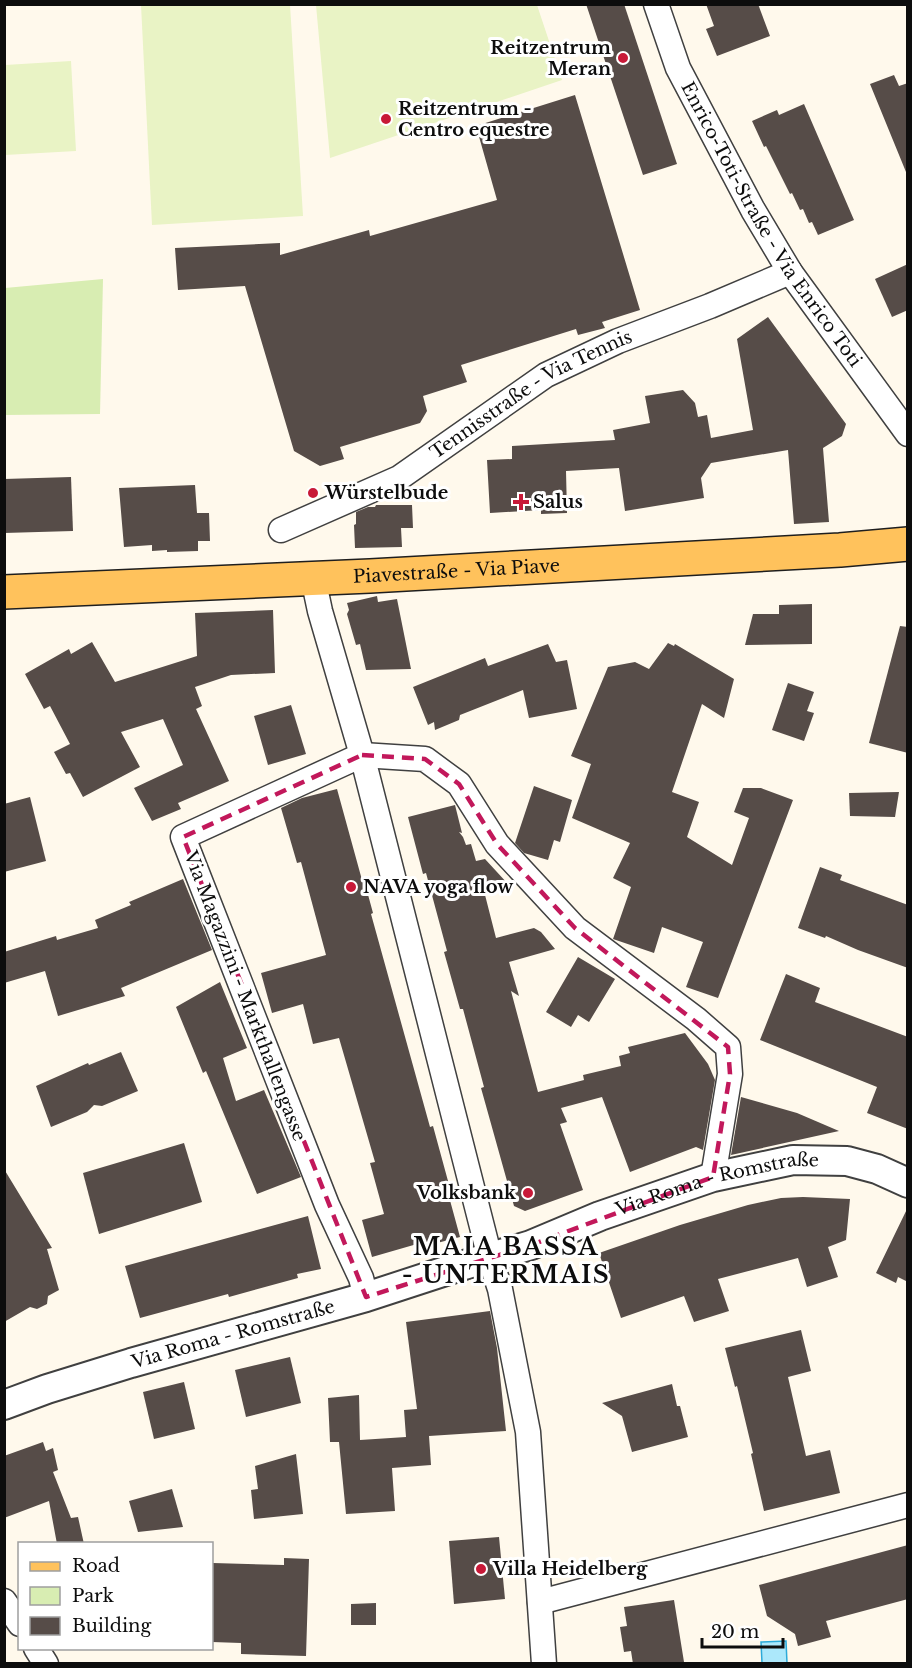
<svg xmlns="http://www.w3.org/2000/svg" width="912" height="1668" viewBox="0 0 912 1668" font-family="'Libre Baskerville',serif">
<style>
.green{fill:#d8edb2}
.pitch{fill:#e9f3c5}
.water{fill:#ace8fb;stroke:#2caad9;stroke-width:1.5}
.building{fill:#564c48}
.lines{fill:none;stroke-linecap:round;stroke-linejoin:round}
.minor-casing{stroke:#404040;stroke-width:27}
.tertiary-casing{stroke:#404040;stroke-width:32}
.primary-casing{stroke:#1e1e1e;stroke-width:36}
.minor{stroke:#fff;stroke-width:24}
.tertiary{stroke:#fff;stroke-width:28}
.primary{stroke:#ffc25c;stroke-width:33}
.marked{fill:none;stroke:#c2185b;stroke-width:4.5;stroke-dasharray:12 8;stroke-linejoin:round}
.poi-dot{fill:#c81938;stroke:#fff;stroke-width:2}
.labels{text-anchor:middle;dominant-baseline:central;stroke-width:6;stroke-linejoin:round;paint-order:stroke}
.poi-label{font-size:18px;font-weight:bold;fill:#0d0d0d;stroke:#fff;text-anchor:start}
.street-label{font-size:18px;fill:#0d0d0d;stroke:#fff}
.district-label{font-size:24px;font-weight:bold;letter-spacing:1.5px;fill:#0d0d0d;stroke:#fff}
</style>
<rect width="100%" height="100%" fill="#fff9ec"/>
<path class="green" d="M103,279L100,414L5,415V288Z"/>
<g class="pitch">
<path d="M141,5H290L303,216L152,225Z"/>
<path d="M316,5H537L562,80L330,158Z"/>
<path d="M71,61L76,151L5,155V65Z"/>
</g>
<path class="water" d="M786,1641L787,1663H762L761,1642Z"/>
<g class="building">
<path d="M586,4H624L677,164L643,175Z"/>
<path d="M706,4H758L770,36L717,56L706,29L714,26Z"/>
<path d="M894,75L899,86L908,83V172H906L870,84Z"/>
<path d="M575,95L640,310L602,322L605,328L578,335L576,329L461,365L467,382L423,396L427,411L420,423L340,447L344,459L320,466L294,451L245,286L178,290L175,248L280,243V255L369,230L370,236L497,200L476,126Z"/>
<path d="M804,104L854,220L818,235L812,222L809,223L803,209L800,210L792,193L790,194L766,146L764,147L752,121L777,110L779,115Z"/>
<path d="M908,264V310L892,317L875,279Z"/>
<path d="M768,317L846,424L842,436L823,448L829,522L794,524L788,450L711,463L701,478L704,498L625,511L619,468L566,471L567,513L541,514V510L490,513L487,460L512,459V446L615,440L613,430L650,423L645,396L683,390L695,403L698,417L707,415L711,438L753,430L737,339Z"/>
<path d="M71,477L73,531L4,533V479Z"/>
<path d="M195,485L197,513H209L210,541H198V551L167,552V550L152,551V545L124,547L119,488Z"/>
<path d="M376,505H412L413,528H401L402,547L355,548L354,525L356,524V512L368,507H375Z"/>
<path d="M377,596L378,602L397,599L411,669L366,670L360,644L356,645L347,614L349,610L347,603Z"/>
<path d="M812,604V644L745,645L753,614H779V605Z"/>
<path d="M273,610L275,673L231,675L195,687L202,706L196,709L229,781L178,803L181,809L152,821L134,788L183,765L163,719L121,732L140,767L83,797L70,773L66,774L54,752L70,744L50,706L44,709L25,674L69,649L71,654L92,642L115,682L197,656L195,613Z"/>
<path d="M900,626L908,627V753L869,743Z"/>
<path d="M668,643L674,646L675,644L734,679L724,718L702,704L672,792L699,802L687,837L732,865L749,818L734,812L743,788H761L793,800L718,998L686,987L703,942L662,927L654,953L613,939L631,887L613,878L630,843L572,818L591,764L571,756L608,667L635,662L649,669Z"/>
<path d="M548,644L556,662L567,660L577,709L529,718L523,690L460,715L459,720L435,730L434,722L428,725L413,687L485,658L488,666Z"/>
<path d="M788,683L814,692L807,711L814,713L804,741L772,730Z"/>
<path d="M291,705L306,754L268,765L254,716Z"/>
<path d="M534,786L572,800L560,842L554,840L548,860L524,853L515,843Z"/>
<path d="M337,789L362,880H364L373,913L371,914L430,1127L433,1126L451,1192L448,1193L460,1237L418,1248L417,1244L372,1257L362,1220L384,1214L370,1163L375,1162L339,1038L313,1044L303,1004L272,1013L261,973L326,955L301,862L297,863L281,808L302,798Z"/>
<path d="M899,792L895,817L850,816L849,793Z"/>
<path d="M30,797L46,861L4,872V804Z"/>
<path d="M455,805L462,833L459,832L463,837L466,845L471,844L476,861L485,859L508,884L484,891L496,938L534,928L541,932L555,949L509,962L519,996L511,991L538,1092L584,1080L583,1075L621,1066L619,1056L630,1053L628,1047L685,1033L708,1064L715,1080L703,1150L696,1147L630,1172L602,1097L561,1108L567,1122L560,1124L583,1190L525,1211L514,1206L481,1088L484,1087L463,1009H460L444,952L447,951L426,873L423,874L408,817Z"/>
<path d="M820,867L842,875L840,880L908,905V968L858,950L826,936L825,938L798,928Z"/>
<path d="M183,879L212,950L121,988L125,996L58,1016L45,971L4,983V952L56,936L57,940L98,928L95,920L131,905L129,902Z"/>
<path d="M578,957L615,979L589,1022L578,1015L571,1027L546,1012Z"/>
<path d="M786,974L820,988L815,1002L908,1037V1129L867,1113L877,1087L760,1040Z"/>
<path d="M220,982L247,1048L223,1058L236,1101L264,1090L301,1177L257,1194L206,1071L203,1073L176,1007Z"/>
<path d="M121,1052L138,1091L102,1106L94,1105L87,1112L51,1127L36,1086L88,1063L89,1065Z"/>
<path d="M741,1097L797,1113L839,1131L731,1155Z"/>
<path d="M184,1143L202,1202L99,1234L83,1173Z"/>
<path d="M4,1169L52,1248L47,1249L59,1290L48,1296L47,1304L37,1309L30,1307L4,1322Z"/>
<path d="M803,1197L850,1199L846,1240L828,1247L838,1277L807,1287L798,1258L718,1279L729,1311L694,1322L684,1296L621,1318L599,1253L680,1225L748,1205L781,1198Z"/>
<path d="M908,1207V1282L898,1277L896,1283L876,1273Z"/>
<path d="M308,1216L321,1269L297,1274L298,1278L229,1297L228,1294L140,1318L125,1266Z"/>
<path d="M490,1311L497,1348L506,1431L429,1436L431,1465L392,1468L395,1511L346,1514L339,1442H330L328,1398L359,1395L360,1440L406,1437L404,1410L417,1409L406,1322Z"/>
<path d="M801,1330L811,1371L788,1377L806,1456L830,1450L840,1493L764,1511L751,1454L753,1453L737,1386L735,1387L725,1348Z"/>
<path d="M290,1357L301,1403L246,1417L235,1370Z"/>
<path d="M184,1382L195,1429L154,1439L143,1392Z"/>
<path d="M672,1384L677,1406H680L688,1437L632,1452L622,1416L602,1403Z"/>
<path d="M43,1442L46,1451L53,1448L58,1470L53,1472L71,1518L78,1517L84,1544H57L49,1501L4,1518V1456Z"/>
<path d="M296,1454L303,1514L254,1519L251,1490L258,1489L255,1466Z"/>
<path d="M172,1489L183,1527L138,1532L129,1501Z"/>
<path d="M499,1537L505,1599L454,1604L449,1541Z"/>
<path d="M908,1545V1599L826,1621L831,1637L798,1646L795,1634L767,1616L759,1585Z"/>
<path d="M284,1558L309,1559L306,1656L241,1654V1643L212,1642L213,1563L284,1565Z"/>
<path d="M674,1600L684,1662L633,1664L631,1651L624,1652L620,1627L627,1626L624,1607Z"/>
<path d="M376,1603V1625H351V1604Z"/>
</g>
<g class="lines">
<g class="minor-casing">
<g id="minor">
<path id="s1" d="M656,4L678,68L753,210L790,272L908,434"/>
<path id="s2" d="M281,530L399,478L546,375L618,341L710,306L790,272"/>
<path d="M313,578L320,611L362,755L490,1258L500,1289L528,1432L544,1664"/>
<path d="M366,1297L361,1278L327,1205L183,837L362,755L425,759L459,784L497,844L575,928L696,1019L728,1047L730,1074L713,1177"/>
<path d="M4,1601L20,1624"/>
<path d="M540,1602L908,1505"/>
<path d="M36,1648L46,1664"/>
</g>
</g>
<g class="tertiary-casing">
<g id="tertiary">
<path id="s3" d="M4,1405L47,1389L131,1363L366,1297L464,1265L531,1245L600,1216L713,1177L793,1160L847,1161L877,1169L908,1183"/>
</g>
</g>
<g class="primary-casing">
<g id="primary">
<path id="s4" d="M4,592L370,576L840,550L908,544"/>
</g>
</g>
<use href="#minor" class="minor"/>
<use href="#tertiary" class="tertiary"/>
<use href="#primary" class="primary"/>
</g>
<path class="marked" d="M362,755L425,759L459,784L497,844L575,928L728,1047L730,1074L713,1177L531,1245L366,1297L183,837Z"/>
<g class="poi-dot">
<circle cx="623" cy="58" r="6"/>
<circle cx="386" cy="119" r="6"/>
<circle cx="313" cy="493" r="6"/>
<path d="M518 493h6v6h6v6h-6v6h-6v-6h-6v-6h6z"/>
<circle cx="351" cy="887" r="6"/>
<circle cx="528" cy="1193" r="6"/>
<circle cx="481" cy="1569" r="6"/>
</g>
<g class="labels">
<g class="poi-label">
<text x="611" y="48" text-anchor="end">Reitzentrum<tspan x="611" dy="21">Meran</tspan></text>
<text x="398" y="109">Reitzentrum -<tspan x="398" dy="21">Centro equestre</tspan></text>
<text x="325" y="493">Würstelbude</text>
<text x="533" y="502">Salus</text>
<text x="363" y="887">NAVA yoga flow</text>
<text x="516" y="1193" text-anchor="end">Volksbank</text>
<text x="493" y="1569">Villa Heidelberg</text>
</g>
<g class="street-label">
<text stroke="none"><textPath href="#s1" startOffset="250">Enrico-Toti-Straße - Via Enrico Toti</textPath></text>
<text stroke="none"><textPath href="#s2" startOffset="286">Tennisstraße - Via Tennis</textPath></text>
<text stroke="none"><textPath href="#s4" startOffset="453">Piavestraße - Via Piave</textPath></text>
<text transform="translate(245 996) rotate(69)">Via Magazzini - Markthallengasse</text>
<text stroke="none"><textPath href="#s3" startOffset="748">Via Roma - Romstraße</textPath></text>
<text stroke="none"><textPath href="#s3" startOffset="240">Via Roma - Romstraße</textPath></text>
</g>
<g class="district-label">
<text x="506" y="1246">MAIA BASSA<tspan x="506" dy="28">- UNTERMAIS</tspan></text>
</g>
</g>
<rect width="912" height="1668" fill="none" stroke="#0d0d0d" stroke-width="12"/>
<rect x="18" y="1542" width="195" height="108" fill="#ffffff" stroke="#9e9e9e" stroke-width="1.5"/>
<rect x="30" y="1562" width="30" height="9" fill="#ffc25c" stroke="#9e9e9e" stroke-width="1.5"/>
<text x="72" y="1572" font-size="18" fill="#0d0d0d">Road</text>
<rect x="30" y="1587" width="30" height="18" fill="#d8edb2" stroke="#9e9e9e" stroke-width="1.5"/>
<text x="72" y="1602" font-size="18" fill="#0d0d0d">Park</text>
<rect x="30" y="1617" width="30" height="18" fill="#564c48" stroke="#9e9e9e" stroke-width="1.5"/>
<text x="72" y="1632" font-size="18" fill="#0d0d0d">Building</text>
<path d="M702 1638v9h81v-9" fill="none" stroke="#0d0d0d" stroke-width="3"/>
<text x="711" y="1638" font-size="18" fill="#0d0d0d" stroke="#ffffff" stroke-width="4.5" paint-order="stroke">20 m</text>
</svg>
